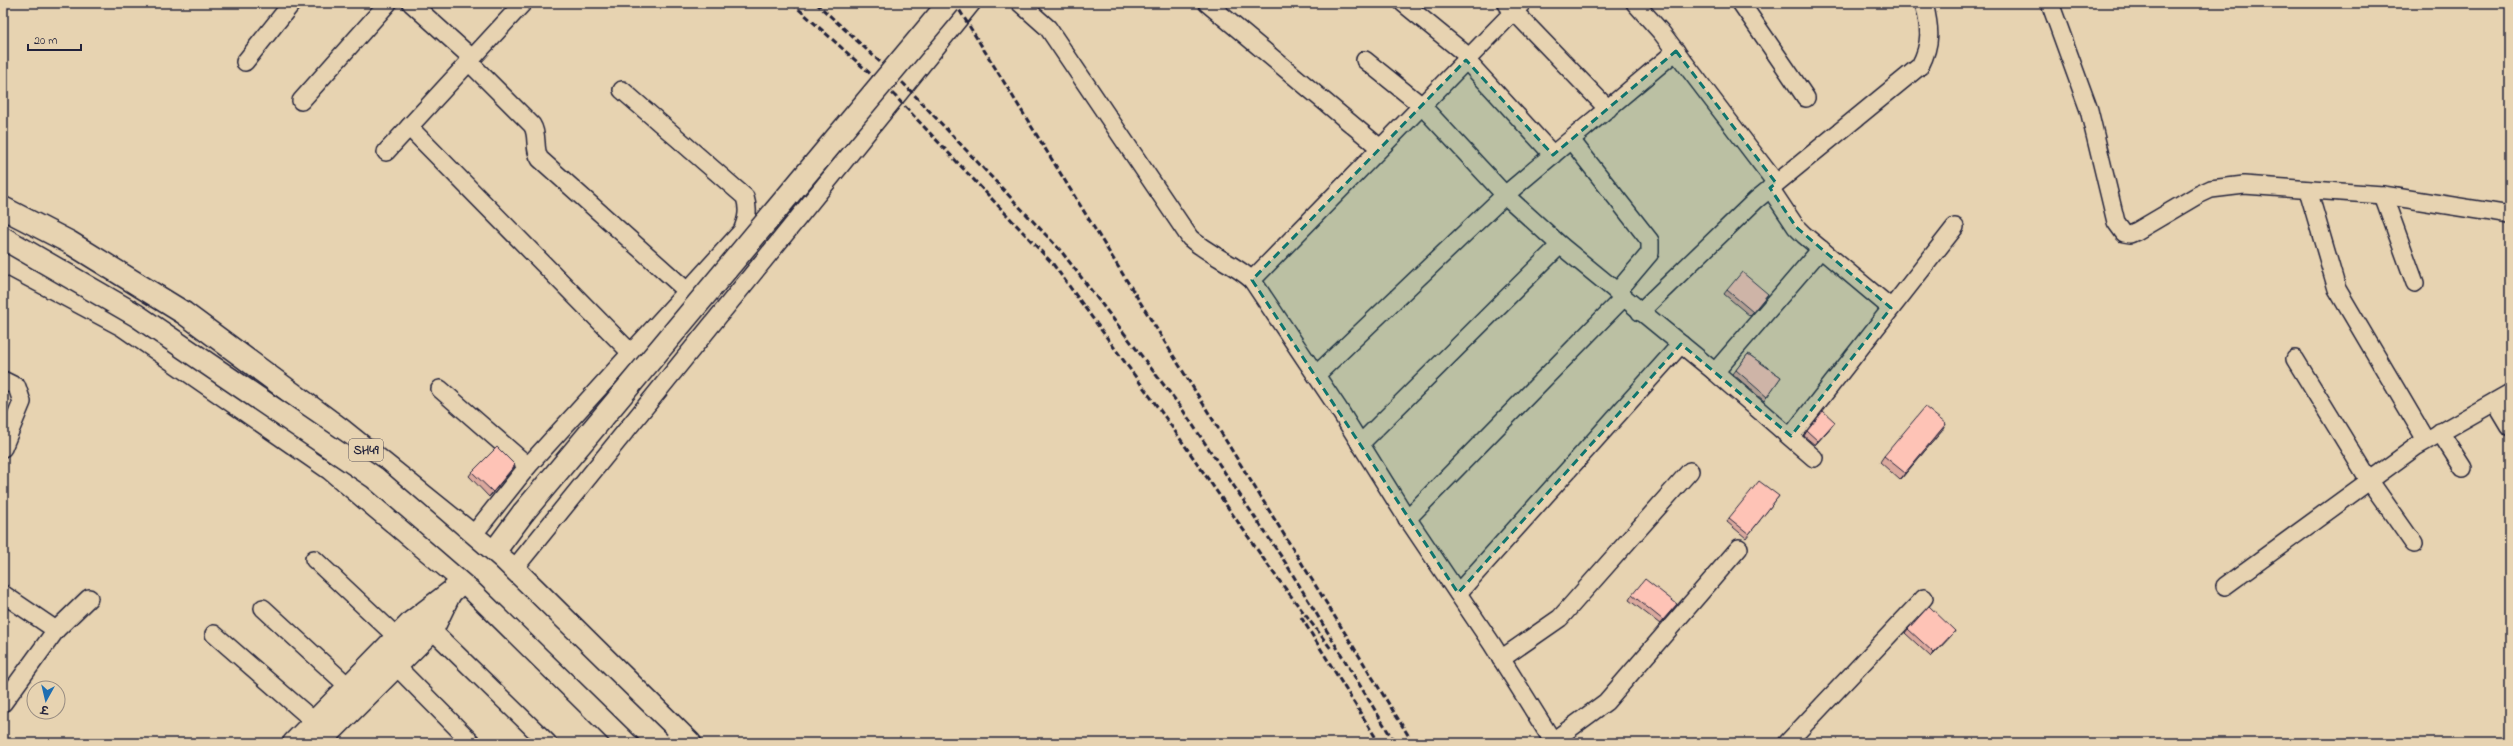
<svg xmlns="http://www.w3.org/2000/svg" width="2513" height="746" viewBox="0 0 2513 746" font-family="'Indie Flower','Playpen Sans Deva',sans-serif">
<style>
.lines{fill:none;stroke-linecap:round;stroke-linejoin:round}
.street-casing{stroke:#22223b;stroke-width:20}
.secondary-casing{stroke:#22223b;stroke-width:25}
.primary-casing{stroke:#22223b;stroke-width:25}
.street{stroke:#e7d3b1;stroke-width:17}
.secondary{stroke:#e7d3b1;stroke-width:22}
.primary{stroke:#e7d3b1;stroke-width:22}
.rail{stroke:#22223b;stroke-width:3;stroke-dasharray:6 3;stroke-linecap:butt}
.secondary-bridge-casing{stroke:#22223b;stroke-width:25;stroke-linecap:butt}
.primary-bridge-casing{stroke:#22223b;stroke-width:25;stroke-linecap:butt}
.secondary-bridge{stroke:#e7d3b1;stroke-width:22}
.primary-bridge{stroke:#e7d3b1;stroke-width:22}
.wall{fill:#daa89d;stroke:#22223b}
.shaded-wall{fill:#b2887f;stroke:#22223b}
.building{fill:#fec3b6;stroke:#22223b}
.marked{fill:#0f766e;fill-opacity:0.2;stroke:#0f766e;stroke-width:3;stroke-dasharray:8 5;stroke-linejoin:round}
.labels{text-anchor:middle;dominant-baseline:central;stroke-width:4;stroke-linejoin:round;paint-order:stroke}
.shield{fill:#e7d3b1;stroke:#5d575e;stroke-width:1}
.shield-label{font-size:13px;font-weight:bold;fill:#22223b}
</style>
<rect width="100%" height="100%" fill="#e7d3b1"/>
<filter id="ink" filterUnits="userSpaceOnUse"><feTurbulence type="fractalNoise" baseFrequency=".025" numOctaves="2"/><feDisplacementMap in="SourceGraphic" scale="8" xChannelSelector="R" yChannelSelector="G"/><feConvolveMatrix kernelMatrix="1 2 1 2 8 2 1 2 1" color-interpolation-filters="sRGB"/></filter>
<g filter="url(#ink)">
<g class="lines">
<g class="street-casing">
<g id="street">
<path d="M411,3L472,58"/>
<path d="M1020,3L1048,28L1190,238C1209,255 1233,263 1252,280L1338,408L1403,512L1492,644L1554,743"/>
<path d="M1207,3L1380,148"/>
<path d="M1403,3L1469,57"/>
<path d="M1635,3L1661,32L1776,183"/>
<path d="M1741,3L1806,98"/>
<path d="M2050,3L2089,110L2116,222L2124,233L2130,234L2137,231L2198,195L2211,189L2244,185L2383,195L2510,215"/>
<path d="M1507,4L1608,109"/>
<path d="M1365,60L1422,106L1505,195L1560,245L1715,372L1814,458"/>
<path d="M1466,60L1553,155"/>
<path d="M245,62L292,3"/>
<path d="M469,62L532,125C539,136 533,149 540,159L687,291"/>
<path d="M301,101L388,3"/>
<path d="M409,127L631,353"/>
<path d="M1571,140L1650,241V253L1617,292"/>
<path d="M386,152L523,3"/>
<path d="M1770,188L1796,227L1804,235L1891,308"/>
<path d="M2308,190L2337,289L2426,440"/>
<path d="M2383,195L2415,283"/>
<path d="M1252,280L1522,3"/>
<path d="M1640,312L1756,200L1920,66C1932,43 1930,28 1924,3"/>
<path d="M2295,359L2369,480L2414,544"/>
<path d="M1715,372L1821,249"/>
<path d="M1316,375L1505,195L1676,51"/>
<path d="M3,380L17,387L22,402L3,448"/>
<path d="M440,389L528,466"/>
<path d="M2495,402L2510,427"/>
<path d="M2440,432L2463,468"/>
<path d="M1791,436L1955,227"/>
<path d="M1360,444L1560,245"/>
<path d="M1407,519L1623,298"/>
<path d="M473,535L528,466L742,231C747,219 749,210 745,197L622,90"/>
<path d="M314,559L397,637"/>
<path d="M514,569L972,3"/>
<path d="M2225,586L2417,446L2510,393"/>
<path d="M1458,593L1681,344"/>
<path d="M3,594L56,630"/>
<path d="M263,608L349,687"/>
<path d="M432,630L548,743"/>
<path d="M214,634L315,722"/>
<path d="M1501,659L1560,618L1690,471"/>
<path d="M396,666L472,743"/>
<path d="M3,703L56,630L89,598"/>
<path d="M1553,741L1606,702L1739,548"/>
<path d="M1787,743L1924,598"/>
</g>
</g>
<g class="secondary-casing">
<g id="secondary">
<path d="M294,743L412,622L451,592L494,552L523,513"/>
<path d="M319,743L432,630L449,595"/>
</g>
</g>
<g class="primary-casing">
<g id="primary">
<path d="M3,208L69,242L184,313L339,428L514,569L690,743"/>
<path d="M3,261L123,325L331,469L464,581L628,743"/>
</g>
</g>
<use href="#street" class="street"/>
<use href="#secondary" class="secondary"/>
<use href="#primary" class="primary"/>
<g class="rail">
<path d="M792,3L895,96L1053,264L1165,417L1272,571L1332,650"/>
<path d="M816,3L904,84L1061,251L1180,406L1285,562L1395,743"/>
<path d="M955,3L1413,743"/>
<path d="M1301,617L1379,743"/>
</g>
<g class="secondary-bridge-casing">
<path id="secondary-bridge" d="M523,513L949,3"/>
</g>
<g class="primary-bridge-casing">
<path id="primary-bridge" d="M3,238L136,315L375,478L488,576L659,743"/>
</g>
<use href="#secondary-bridge" class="secondary-bridge"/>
<use href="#primary-bridge" class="primary-bridge"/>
</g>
<g class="wall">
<path d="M1727,290L1768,294L1750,316L1724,294Z"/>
<path d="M1748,354L1781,377L1764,401L1733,374Z"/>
<path d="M1832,426L1815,445L1804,436L1807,431Z"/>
<path d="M1942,431L1900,480L1880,462L1884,456Z"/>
<path d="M512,470L489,497L469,476L472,472Z"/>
<path d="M1779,496L1746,538L1727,522L1729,518Z"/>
<path d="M1632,595L1674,608L1660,624L1629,600Z"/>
<path d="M1908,629L1955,631L1952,635L1931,657L1905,633Z"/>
</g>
<g class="shaded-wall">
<path d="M1768,294L1765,299L1750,316L1753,312Z"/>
<path d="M1835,422L1832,426L1815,445L1818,441Z"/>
<path d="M1946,424L1942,431L1900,480L1905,473Z"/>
<path d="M515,465L512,470L489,497L493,492Z"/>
<path d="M1677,604L1674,608L1660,624L1663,620Z"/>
<path d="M1955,631L1952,635L1931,657L1934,653Z"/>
</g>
<g class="building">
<path d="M1742,272L1768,294L1753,312L1727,290Z"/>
<path d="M1748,354L1781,377L1767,397L1736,370Z"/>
<path d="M1925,407L1946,424L1905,473L1884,456Z"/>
<path d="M1823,411L1835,422L1818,441L1807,431Z"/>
<path d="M497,447L515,465L493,492L472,472Z"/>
<path d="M1759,481L1779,496L1749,534L1729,518Z"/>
<path d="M1645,579L1677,604L1663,620L1632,595Z"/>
<path d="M1929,606L1955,631L1934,653L1908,629Z"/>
</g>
</g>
<path class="marked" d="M1676,51L1776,183L1770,188L1796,227L1891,308L1791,436L1681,344L1458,593L1252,280L1466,60L1553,155Z"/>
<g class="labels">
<rect class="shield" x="349" y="439" width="34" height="22" rx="3"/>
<g class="shield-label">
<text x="366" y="450">SH49</text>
</g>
</g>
<rect width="2513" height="746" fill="none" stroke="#e7d3b1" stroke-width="16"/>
<rect x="8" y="8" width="2497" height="730" fill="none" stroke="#22223b" stroke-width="1.5" filter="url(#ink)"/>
<g transform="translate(46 700) rotate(188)"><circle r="19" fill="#e7d3b1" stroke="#988c82"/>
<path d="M0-3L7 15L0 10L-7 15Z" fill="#1f6fb2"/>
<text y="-6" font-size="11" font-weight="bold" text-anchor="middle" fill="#22223b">उ</text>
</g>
<path d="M28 44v6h53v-6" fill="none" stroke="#22223b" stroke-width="2"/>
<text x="34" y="44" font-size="12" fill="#22223b" stroke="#e7d3b1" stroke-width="3" paint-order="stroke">20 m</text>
</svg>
